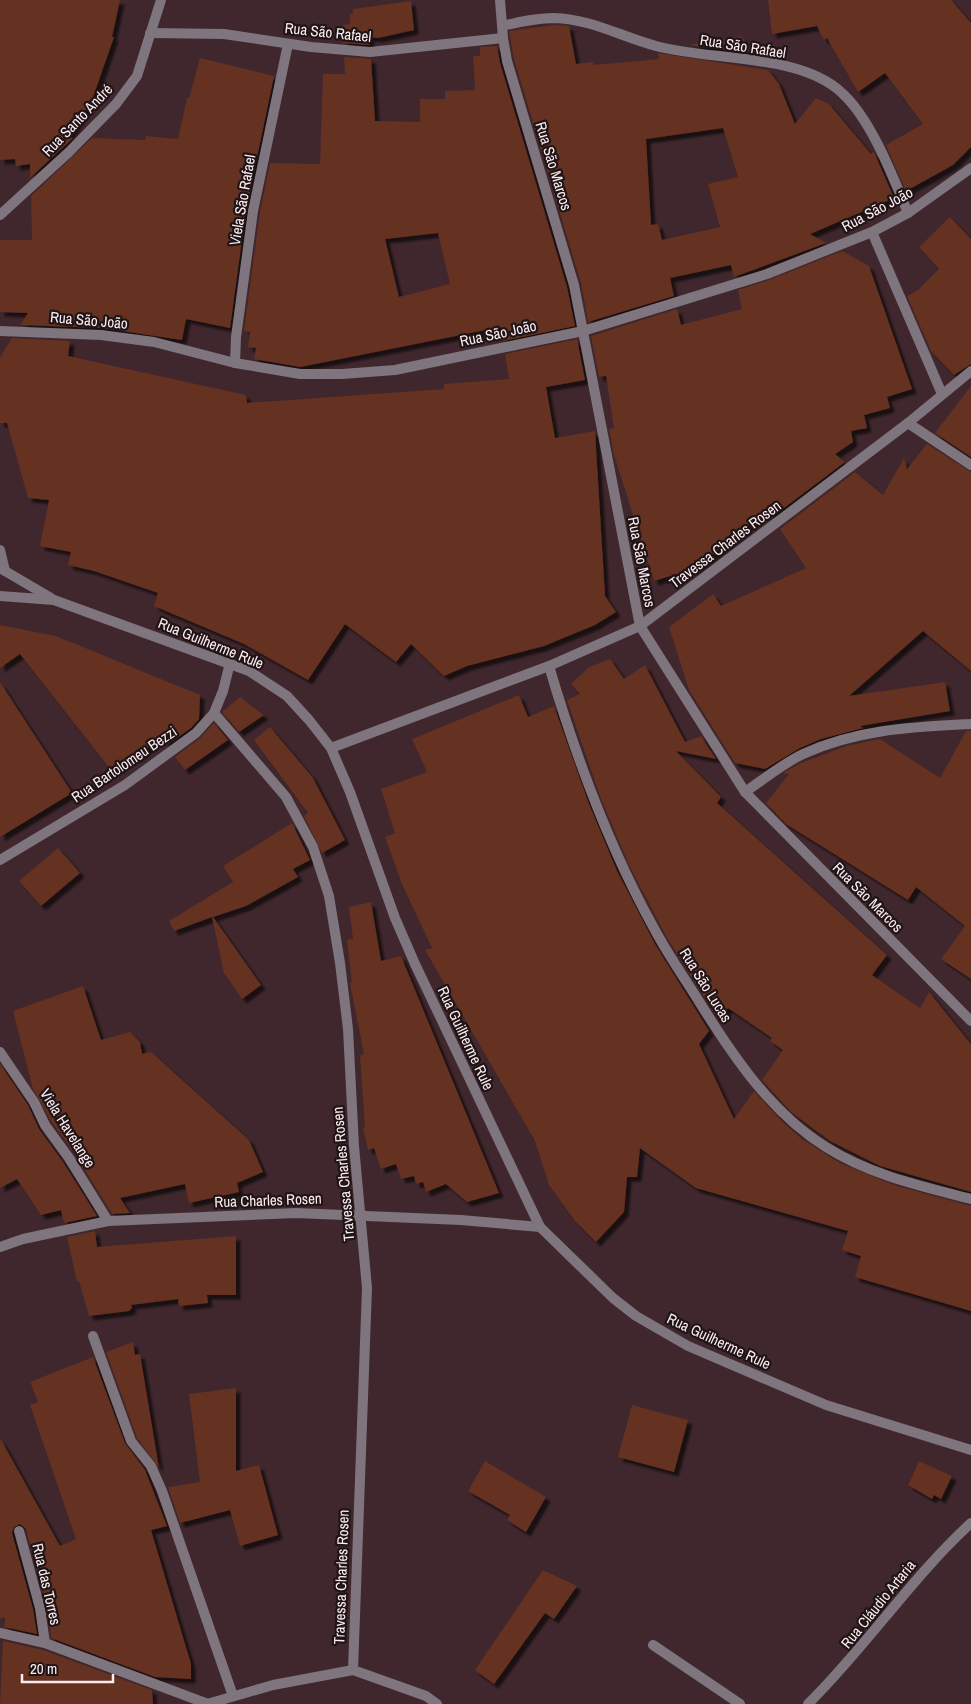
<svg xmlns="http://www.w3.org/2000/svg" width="971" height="1704" viewBox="0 0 971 1704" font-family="'Archivo Narrow',sans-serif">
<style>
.building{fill:#653021;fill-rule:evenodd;filter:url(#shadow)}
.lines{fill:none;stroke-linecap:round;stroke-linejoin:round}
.service{stroke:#7e757e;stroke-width:10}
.minor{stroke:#7e757e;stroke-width:10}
.tertiary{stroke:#7e757e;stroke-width:10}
.labels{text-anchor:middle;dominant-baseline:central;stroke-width:4.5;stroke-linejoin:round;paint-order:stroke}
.street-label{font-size:15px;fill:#fdecef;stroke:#1f1416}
</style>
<defs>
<filter id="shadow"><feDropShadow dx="4.5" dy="4.5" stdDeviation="1" flood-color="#0009"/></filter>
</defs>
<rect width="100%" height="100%" fill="#3f272d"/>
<g class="building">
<path d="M0,0H120L112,37H114L92,100L68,137L73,138L30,178V164L16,166L15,159L0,160Z"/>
<path d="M768,0H951L971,23V147L953,165L906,191L886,145L923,124L885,73L858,92L827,38L824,40L817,26L772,34Z"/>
<path d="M411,1L414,30L378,38L370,37V45L343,43V25L350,24V14L353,13V9Z"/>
<path d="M554,25L569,26L576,64L593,62V65L659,59L658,53L768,70L779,84L795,124L816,98L829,104L871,154L874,152L894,198L810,234L826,243L734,277L731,265L670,278L674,296L588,322L581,283L514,59L510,37L509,31ZM723,128L738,177L708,184L720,227L662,240L658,224L651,225L646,139Z"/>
<path d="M741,36L755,53L688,45Z"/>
<path d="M497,46L500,63L567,287L575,326L503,341L501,327L300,367L254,359L256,348L248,347L250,332L244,331L260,212L270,163L320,164L323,74H345L344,57L371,59L375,121L420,122V99H445V91L475,90L473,56H480V47ZM438,233L450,284L399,297L385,239Z"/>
<path d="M200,58L274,76L246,210L230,328L186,319L182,340L102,328L20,325L28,313L0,312V240H32L31,196L92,138L145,140L146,136L178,139L187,98H189Z"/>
<path d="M950,217L971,239V364L954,375L931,351L907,296L918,290L939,269L919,247Z"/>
<path d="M842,251L869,266L912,389L887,397L890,408L864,415L867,428L851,431L853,442L835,454L845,462L772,517L767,511L696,568L654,581L614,455L609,429L614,428L606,376L599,377L591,336L677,309L681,325L742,309L738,290L769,280Z"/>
<path d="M12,338L70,341L68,356L246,395L247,403L444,389V384L509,379L505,354L577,339L585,380L546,387L555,438L595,431L605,596L616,612L595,625L544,646L467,666L444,676L411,644L396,662L345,624L308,680L244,644L154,606L158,593L94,571L68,565L71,552L40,546L49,500L28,498L7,423H0V357Z"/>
<path d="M971,386V457L935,433Z"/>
<path d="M927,444L971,472V671L923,631L849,696L945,682L950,711L860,726L863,728L821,739L800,748L765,769L735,763L689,690L669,627L713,594L721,606L806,568L780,529L855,472L883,495L904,458L907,469Z"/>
<path d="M0,625L56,636L200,695L199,719L191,728L167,745L162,737L136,758L134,756L111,770L20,654L0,668Z"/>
<path d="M610,659L624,679L645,665L685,742L701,736L716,759L676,751L721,797L717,803L887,955L872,975L920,1008L929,992L971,1044V1192L880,1166L830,1141L792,1113L762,1080L783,1050L770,1041L772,1038L728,1008L718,1019L667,938L629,865L601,799L567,700L580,694L571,684L589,667Z"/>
<path d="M0,682L72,793L0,837Z"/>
<path d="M519,695L528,717L554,706L589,804L617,871L655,944L709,1031L699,1044L734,1119L754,1091L783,1122L802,1139L840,1163L894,1185L971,1206V1311L855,1277L861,1256L842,1250L848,1231L696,1188L640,1148L637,1177H627L624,1212L596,1242L575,1221L549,1185L535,1141L425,950L432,948L402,884L385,837L395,833L381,789L427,772L412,739Z"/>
<path d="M240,697L264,715L239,732L222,712Z"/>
<path d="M214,723L228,740L185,770L175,757L200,738Z"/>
<path d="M270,727L313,778L345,840L322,853L304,816L308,813L254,740Z"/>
<path d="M966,731H971V979L941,959L965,926L916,887L908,900L786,824L766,803L789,774L783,773L799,764L846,746L880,739L940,778Z"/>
<path d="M292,823L310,860L293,869L298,877L246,906L213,917L261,985L242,999L224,973L212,917L174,931L169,921L233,882L223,866Z"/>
<path d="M58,848L80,873L41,906L19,881Z"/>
<path d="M371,902L381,961L401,956L499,1193L467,1202L446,1184L426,1192L423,1182L416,1184L414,1176L401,1179L396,1164L381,1169L374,1148L368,1150L363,1128L365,1127L360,1056L364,1054L350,983L352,982L347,940L353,939L349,907Z"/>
<path d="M83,986L101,1040L130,1032L140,1042L142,1054L151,1052L249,1140L263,1172L237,1183L239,1192L189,1203L185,1184L120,1198L130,1213L112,1214L75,1154L51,1121L33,1089L13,1011Z"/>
<path d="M0,1064L28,1105L39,1129L63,1162L97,1216L64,1223L61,1210L41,1215L17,1179L0,1188Z"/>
<path d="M95,1231L97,1247L236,1236V1295H207L208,1303L179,1306L178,1299L131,1305L132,1308L129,1311L89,1316L79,1281L77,1282L67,1237Z"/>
<path d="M133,1342L135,1355L140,1354L159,1468L137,1438L106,1352Z"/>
<path d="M93,1357L125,1443L145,1470L167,1526L151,1530L191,1664V1679L155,1677L51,1638L47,1606L26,1529L20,1524L14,1527L12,1533L33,1609L37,1634L4,1627L5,1618H0V1438L60,1546L76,1539L30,1405L38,1402L30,1382Z"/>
<path d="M236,1388V1471L259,1465L278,1535L240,1546L230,1510L180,1523L168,1487L200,1482L189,1394Z"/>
<path d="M632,1405L688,1420L674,1472L618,1457Z"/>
<path d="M485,1461L546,1497L526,1532L507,1520L510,1515L468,1491Z"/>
<path d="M919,1461L952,1476L941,1499L934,1495L932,1499L908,1485Z"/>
<path d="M543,1570L577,1586L554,1619L545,1613L494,1684L475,1670Z"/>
<path d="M3,1641L43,1650L152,1690L153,1704H0Z"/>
</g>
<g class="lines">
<g class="service">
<path d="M150,33L224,34L311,47L370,52L503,38"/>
<path d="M235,363L236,337L253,211L288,44"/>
<path d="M0,1052L34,1102L45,1125L69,1158L108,1221"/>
<path d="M19,1531L40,1608L45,1643"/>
</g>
<g class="minor">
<path d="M500,0L503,38L507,61L574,285L640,626L745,792L971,1021"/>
<path d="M502,26C519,22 536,18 554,18C591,19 622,37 656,46C710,61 800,53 842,93C871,119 893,177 908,213"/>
<path d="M0,215L69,152L116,104L137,76L161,0"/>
<path d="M872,232L942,394"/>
<path d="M0,331L101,335L154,342L235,363L300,374H342L395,370L583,331L767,274L872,232L908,213L971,168"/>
<path d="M908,423L971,465"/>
<path d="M0,550L5,571"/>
<path d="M549,666C576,758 609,848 656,932C669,956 685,979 700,1003C733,1056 771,1113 826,1147C870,1175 921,1186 971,1199"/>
<path d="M214,713L286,797L313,847L329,896L340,963L348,1029L354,1146L367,1288L353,1670"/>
<path d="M331,748L549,666L640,626L908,423L971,371"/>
<path d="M745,792C763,780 782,764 803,754C857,729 913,727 971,724"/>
<path d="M0,860L125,785L196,733L214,713L223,691L230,663"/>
<path d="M0,1247L23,1239L108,1221L296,1213L461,1220L540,1227"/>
<path d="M93,1336L131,1441L151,1466L162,1491L233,1696"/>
<path d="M0,1633L45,1643L208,1704"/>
<path d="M653,1645L740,1704"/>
<path d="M207,1704L273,1685L353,1670L426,1696L437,1704"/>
<path d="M808,1704C866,1647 911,1578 971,1523"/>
</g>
<g class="tertiary">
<path d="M0,568L51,598"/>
<path d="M0,596L54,600L249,671L287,696L309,720L331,748L350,792L395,918L415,964L540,1227L613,1298L636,1316L688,1346L826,1405L971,1450"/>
</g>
</g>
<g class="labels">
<g class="street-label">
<text transform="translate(328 32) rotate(6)">Rua São Rafael</text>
<text transform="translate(743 46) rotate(9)">Rua São Rafael</text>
<text transform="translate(77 120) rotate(-46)">Rua Santo André</text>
<text transform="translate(554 166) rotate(73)">Rua São Marcos</text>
<text transform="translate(242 200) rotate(-80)">Viela São Rafael</text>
<text transform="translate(877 209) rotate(-28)">Rua São João</text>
<text transform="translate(89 320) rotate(5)">Rua São João</text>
<text transform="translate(498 333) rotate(-12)">Rua São João</text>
<text transform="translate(725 544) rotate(-37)">Travessa Charles Rosen</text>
<text transform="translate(642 562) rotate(79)">Rua São Marcos</text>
<text transform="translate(211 643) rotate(22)">Rua Guilherme Rule</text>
<text transform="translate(124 764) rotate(-34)">Rua Bartolomeu Bezzi</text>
<text transform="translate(868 897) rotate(45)">Rua São Marcos</text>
<text transform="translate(706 985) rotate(58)">Rua São Lucas</text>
<text transform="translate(466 1038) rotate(65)">Rua Guilherme Rule</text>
<text transform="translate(68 1128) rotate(58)">Viela Havelange</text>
<text transform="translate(343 1174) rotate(-95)">Travessa Charles Rosen</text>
<text transform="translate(268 1200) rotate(-2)">Rua Charles Rosen</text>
<text transform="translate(719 1341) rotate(25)">Rua Guilherme Rule</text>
<text transform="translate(341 1577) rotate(-88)">Travessa Charles Rosen</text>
<text transform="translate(47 1584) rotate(77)">Rua das Torres</text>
<text transform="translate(878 1604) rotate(-51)">Rua Cláudio Artaria</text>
</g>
</g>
<path d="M22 1674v8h91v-8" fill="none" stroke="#fdecef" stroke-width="2.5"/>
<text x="30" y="1674" font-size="15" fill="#fdecef" stroke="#1f1416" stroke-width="4" paint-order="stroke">20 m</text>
</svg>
